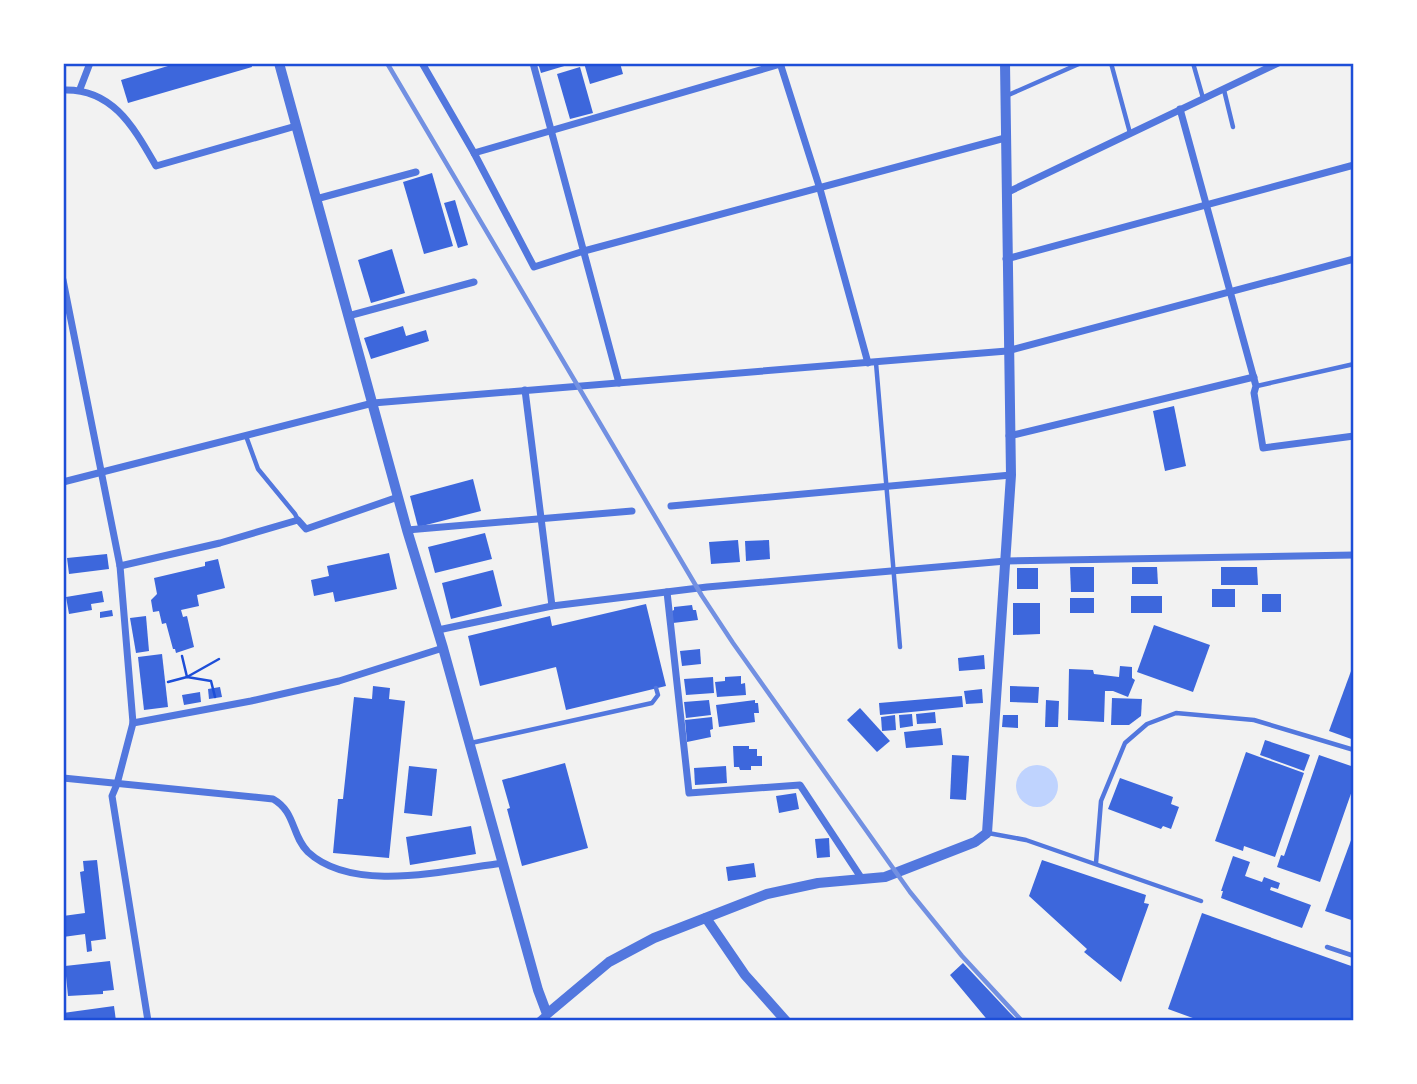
<svg xmlns="http://www.w3.org/2000/svg" width="1417" height="1084" viewBox="0 0 1417 1084" font-family="Jost,sans-serif">
<style>
.water{fill:#bfd3fe}
.building{fill:#3d67dc}
.lines{fill:none;stroke-linecap:round;stroke-linejoin:round}
.path{stroke:#1d4ed8;stroke-width:2.5}
.service{stroke:#5277de;stroke-width:4.5}
.minor{stroke:#5277de;stroke-width:7}
.tertiary{stroke:#5277de;stroke-width:10}
.rail{stroke:#7290e2;stroke-width:4.5}
.neatline{fill:none;stroke:#1d4ed8;stroke-width:2.5}
</style>
<rect width="100%" height="100%" fill="#f2f2f2"/>
<circle class="water" cx="1037" cy="786" r="21"/>
<g class="building">
<path d="M178,63H251L252,67L128,103L121,80Z"/>
<path d="M538,63H571V64L541,73Z"/>
<path d="M584,63H620L623,74L590,84Z"/>
<path d="M580,67L593,113L570,119L557,74Z"/>
<path d="M432,173L453,246L424,254L403,182Z"/>
<path d="M455,200L468,245L458,248L444,203Z"/>
<path d="M392,249L405,293L371,303L358,260Z"/>
<path d="M403,326L406,336L426,330L429,341L371,359L364,338Z"/>
<path d="M1174,406L1186,466L1165,471L1153,411Z"/>
<path d="M473,479L481,511L418,527L410,496Z"/>
<path d="M485,533L492,559L435,573L428,547Z"/>
<path d="M738,540L740,562L711,564L709,542Z"/>
<path d="M769,540L770,559L746,561L745,541Z"/>
<path d="M389,553L397,589L335,602L333,592L314,596L311,580L329,576L327,566Z"/>
<path d="M107,554L109,569L69,574L67,558Z"/>
<path d="M218,559L225,588L197,595L199,606L181,610L183,617L187,616L194,647L176,653L175,649H173L166,623L162,624L159,611L153,612L151,600L157,594L154,578L205,566V562Z"/>
<path d="M1070,567H1094V592H1071Z"/>
<path d="M1132,567H1157L1158,584H1132Z"/>
<path d="M1221,567H1257L1258,585H1221Z"/>
<rect x="1017" y="568" width="21" height="21"/>
<path d="M493,570L502,606L451,619L442,583Z"/>
<rect x="1212" y="589" width="23" height="18"/>
<path d="M102,591L104,602L91,604L92,610L69,614L66,597Z"/>
<rect x="1262" y="594" width="19" height="18"/>
<rect x="1131" y="596" width="31" height="17"/>
<rect x="1070" y="598" width="24" height="15"/>
<path d="M1013,603H1040V634L1013,635Z"/>
<path d="M646,604L666,686L566,710L556,667L480,686L468,636L550,616L552,626Z"/>
<path d="M692,605L693,610H696L698,620L673,623L672,611L674,610V607Z"/>
<path d="M112,610L113,616L100,618V612Z"/>
<path d="M146,616L149,651L136,653L130,618Z"/>
<path d="M1154,625L1210,645L1193,692L1137,672Z"/>
<path d="M700,649L701,664L682,666L680,651Z"/>
<path d="M162,654L168,707L144,710L138,657Z"/>
<path d="M984,655L985,669L959,671L958,658Z"/>
<path d="M1354,663V740L1329,731Z"/>
<path d="M1120,666L1132,667V678L1135,680L1128,697L1113,691H1105L1104,722L1068,720L1069,669L1093,670L1094,674L1119,677Z"/>
<path d="M741,676V684L745,683L746,695L717,697L715,682L725,681V677Z"/>
<path d="M713,677L714,693L686,695L684,679Z"/>
<path d="M373,686L390,688L389,699L405,701L389,858L333,853L338,799H343L354,697L372,699Z"/>
<path d="M1010,686L1039,687L1038,703L1010,702Z"/>
<path d="M220,687L222,697L209,699L208,689Z"/>
<path d="M982,689L983,703L966,704L964,691Z"/>
<path d="M200,692L201,702L184,705L182,695Z"/>
<path d="M962,696L963,707L880,715L879,703Z"/>
<path d="M1112,698L1142,699L1141,716L1129,725H1111Z"/>
<path d="M709,700L711,715L686,718L684,702Z"/>
<path d="M755,700V703H758L759,713H754L755,722L719,727L716,705Z"/>
<path d="M1046,700L1059,701L1058,727H1045Z"/>
<path d="M860,708L890,741L877,752L847,720Z"/>
<path d="M935,712L936,723L917,724L916,714Z"/>
<path d="M912,714L913,726L900,728L899,715Z"/>
<path d="M895,715L896,730L882,731L881,717Z"/>
<path d="M1003,715H1018V728L1002,727Z"/>
<path d="M712,717L713,729L710,730L711,737L687,742L685,720Z"/>
<path d="M941,728L943,745L906,748L904,732Z"/>
<path d="M1265,740L1310,755L1304,771L1260,755Z"/>
<path d="M733,746H749V749H757V756H762V766H751V770H740L739,767H734Z"/>
<path d="M1246,752L1304,773L1275,857L1244,846L1243,851L1215,841Z"/>
<path d="M952,755L969,756L966,800L950,799Z"/>
<path d="M1319,755L1354,767V785L1320,882L1277,867L1281,855L1284,856Z"/>
<path d="M565,763L588,848L522,866L507,809L510,808L502,780Z"/>
<path d="M409,766L437,769L432,816L404,813Z"/>
<path d="M726,766L727,783L695,785L694,768Z"/>
<path d="M1120,778L1173,797L1171,804L1179,807L1171,829L1163,826L1161,829L1108,809Z"/>
<path d="M796,793L799,809L779,813L776,796Z"/>
<path d="M471,826L476,854L410,865L406,837Z"/>
<path d="M1354,832V921L1325,911Z"/>
<path d="M829,838L830,857L817,858L815,839Z"/>
<path d="M1233,856L1250,862L1245,876L1262,882L1264,877L1280,883L1278,889L1271,887L1270,890L1311,905L1302,928L1221,898L1223,891H1221Z"/>
<path d="M97,860L106,939L91,941L92,951L87,952L85,934L63,937V916L85,913L80,872L84,871L83,861Z"/>
<path d="M1042,860L1146,895L1144,903L1149,904L1121,982L1084,952L1087,949L1029,896Z"/>
<path d="M754,863L756,877L728,881L726,867Z"/>
<path d="M1202,913L1354,967V1021H1201L1168,1009Z"/>
<path d="M110,961L114,990L103,991V994L68,996L65,966Z"/>
<path d="M963,963L1009,1012L1018,1021H988L985,1017L950,975Z"/>
<path d="M114,1006L116,1021H63V1013Z"/>
</g>
<g class="lines">
<g class="path">
<path d="M182,656L187,677L219,659"/>
<path d="M168,682L187,677L211,681L215,697"/>
</g>
<g class="service">
<path d="M1111,63L1130,133"/>
<path d="M1193,63L1203,98"/>
<path d="M1224,90L1233,127"/>
<path d="M1006,96L1081,63"/>
<path d="M876,363L900,647"/>
<path d="M1257,386L1354,364"/>
<path d="M246,436L258,469L295,514L298,520"/>
<path d="M471,743L652,703L658,695L656,688"/>
<path d="M988,833L1026,840L1201,901"/>
<path d="M1096,863L1101,801L1125,743L1147,724L1176,713L1254,720L1354,750"/>
<path d="M1327,947L1354,956"/>
</g>
<g class="minor">
<path d="M422,63L474,153L534,267L584,251L1005,138"/>
<path d="M533,63L619,383"/>
<path d="M780,63L820,189L868,363"/>
<path d="M80,89L90,63"/>
<path d="M63,90C113,88 134,128 156,166L296,126"/>
<path d="M1180,109L1256,386L1254,393L1263,448L1354,436"/>
<path d="M474,153L784,63"/>
<path d="M1006,193L1278,63"/>
<path d="M316,199L416,172"/>
<path d="M1006,259L1354,165"/>
<path d="M63,280L120,566L133,723L117,784L112,796L148,1021"/>
<path d="M348,316L474,282"/>
<path d="M525,390L552,606"/>
<path d="M1009,436L1254,377"/>
<path d="M63,482L373,403L1007,351L1354,259"/>
<path d="M671,506L1011,475"/>
<path d="M407,530L632,511"/>
<path d="M120,566L220,543L298,520L306,529L398,497"/>
<path d="M667,592L689,793L800,785L862,879"/>
<path d="M438,630L552,606L707,587L1006,561L1354,555"/>
<path d="M133,723L251,701L339,681L443,648"/>
<path d="M63,778L273,799C296,812 291,835 308,852C353,894 447,870 503,863"/>
<path d="M539,1021L547,1014"/>
</g>
<g class="tertiary">
<path d="M279,63L407,530L443,648L538,990L547,1014L609,962L654,938L767,894L818,883L885,877L975,842L987,833L1011,475L1005,63"/>
<path d="M706,918L745,975L786,1021"/>
</g>
<path class="rail" d="M387,63L702,596L733,643L910,892L962,956L1022,1021"/>
</g>
<rect width="1417" height="1084" fill="none" stroke="#ffffff" stroke-width="130"/>
<rect x="65" y="65" width="1287" height="954" class="neatline"/>
</svg>
